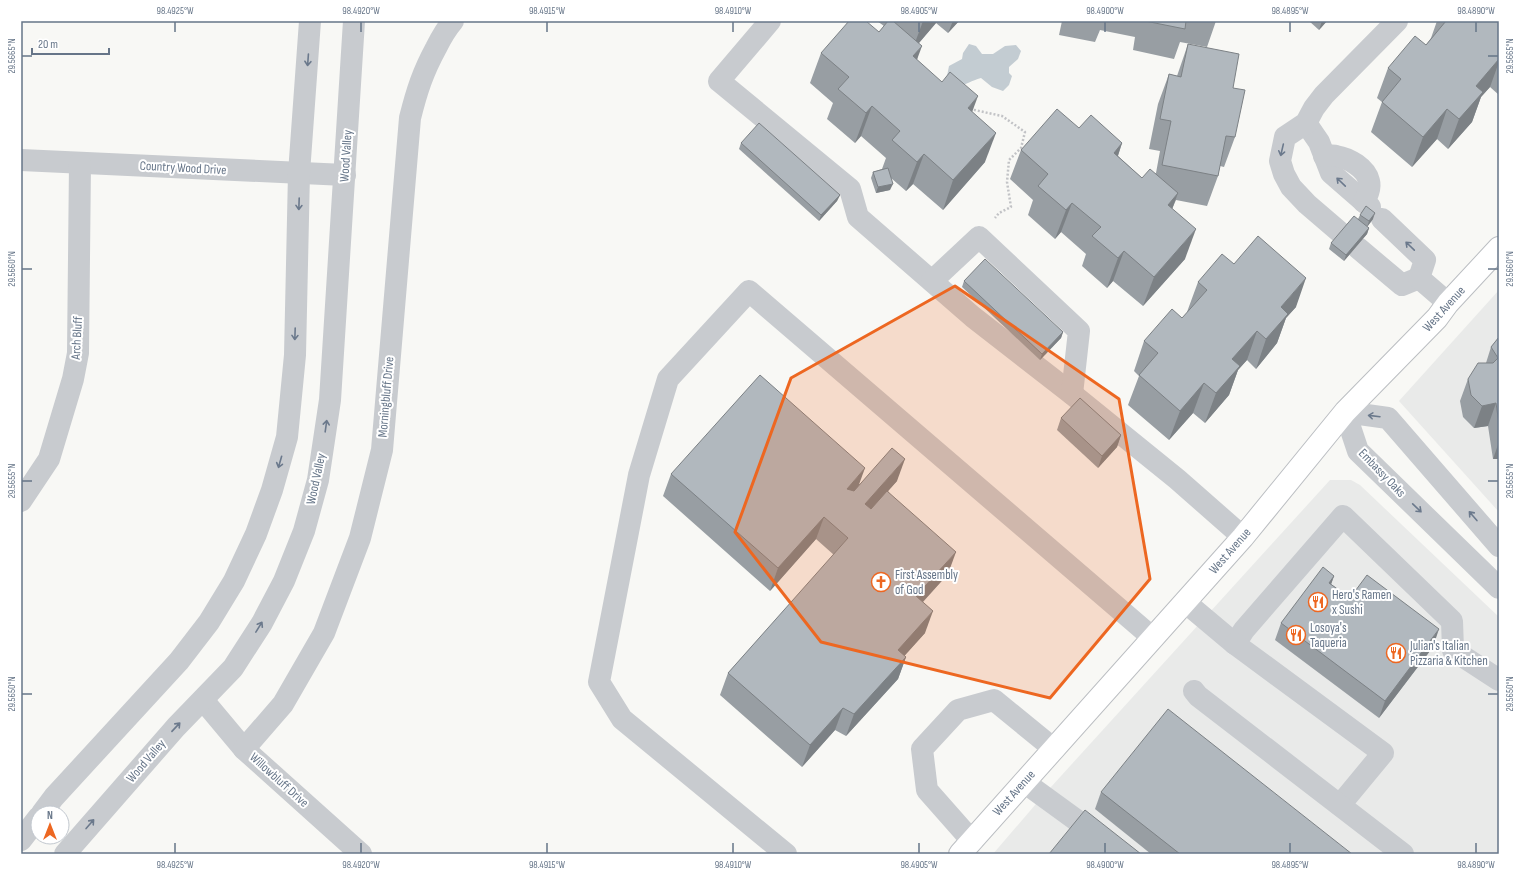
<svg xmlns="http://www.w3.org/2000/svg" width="1520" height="875" viewBox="0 0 1520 875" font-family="'Sofia Sans Condensed',sans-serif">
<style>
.built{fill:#e9eae9}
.water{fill:#c3ccd2}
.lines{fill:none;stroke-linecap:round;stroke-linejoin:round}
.major-casing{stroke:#bbbec2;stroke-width:24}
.path{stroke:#c2c3c6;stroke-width:2.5;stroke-dasharray:2 2;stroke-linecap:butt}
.minor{stroke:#c8cbcf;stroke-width:22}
.major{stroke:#fff;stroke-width:22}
.wall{fill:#989ea3}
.shaded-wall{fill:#7c8185}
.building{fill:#b1b8be;stroke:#7c8185}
.oneway{stroke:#6b798c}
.marked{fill:#ed6721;fill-opacity:0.2;stroke:#ed6721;stroke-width:3;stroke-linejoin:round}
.ticks{fill:none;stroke:#667588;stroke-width:1.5}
.labels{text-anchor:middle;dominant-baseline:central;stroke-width:4;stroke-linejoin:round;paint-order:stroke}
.street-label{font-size:13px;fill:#667588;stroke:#fff}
.poi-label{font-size:13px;fill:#667588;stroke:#fff;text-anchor:start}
.neatline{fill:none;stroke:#667588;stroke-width:1.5}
.ticks-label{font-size:10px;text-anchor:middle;fill:#667588}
</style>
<rect width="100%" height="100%" fill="#f8f8f5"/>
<g class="built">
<path d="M1499,290V512L1399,401Z"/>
<path d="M1330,480H1351L1360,485L1499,617V854H993L1041,798Z"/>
</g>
<path class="water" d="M969,44L976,46L982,54H993L1005,46L1016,45L1021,51L1018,59L1009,67V73L1012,76L1009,85L1003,91L992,87L981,78C965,82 960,93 947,76L949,66L962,59L963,53Z"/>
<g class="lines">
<g class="major-casing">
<path id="major" d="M960,854L1243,537L1345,412L1437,318L1448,303L1499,248"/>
</g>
<path class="path" d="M970,109L1002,116L1025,132L1021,148L1009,160L1007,182L1011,207L999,213L995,218"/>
<g class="minor">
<path d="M770,21L719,81L850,189L858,217L973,317L1072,394L1177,479L1243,537"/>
<path d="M1306,123L1319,142L1331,173L1370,207"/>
<path d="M1324,156C1328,156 1333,155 1336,156C1349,158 1366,168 1369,181C1371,188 1367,196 1364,202"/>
<path d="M21,160L345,175"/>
<path d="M1382,219L1425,260L1419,278"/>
<path d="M1342,234L1307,204L1291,187L1284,174L1280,161L1285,137L1306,123L1314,108L1324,95L1397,21"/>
<path d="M1358,248L1402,285L1419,278"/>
<path d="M1419,278L1448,303"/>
<path d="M932,281L979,237L1079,331L1072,394"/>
<path d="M21,501L49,459L73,379L78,353L80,163"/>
<path d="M1499,546L1388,418L1345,412L1358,451L1499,588"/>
<path d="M1185,602L1235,644L1244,630L1343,516L1452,621L1453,650L1499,680"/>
<path d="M1235,644L1383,753L1340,805"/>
<path d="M1194,691L1198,696L1403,854"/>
<path d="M203,700L244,749L361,854"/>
<path d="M244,749L283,704L324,633L360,538L382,450L410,118C417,90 423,72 436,48C441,38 446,29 453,21"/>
<path d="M1024,782L1123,854"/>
<path d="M42,813L54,797L179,661L209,622L234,581L256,534L272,490L287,437L295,355L299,173L310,21"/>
<path d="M21,840L38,818"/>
<path d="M972,841L927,790L922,749L958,710L994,700L1054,749"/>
<path d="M65,854L176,727L233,668L262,623L284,581L304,531L318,480L330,400L354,21"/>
<path d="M786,854L622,719L599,682L639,475L668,379L749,291L1153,638"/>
</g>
<use href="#major" class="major"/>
</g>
<g class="wall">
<path d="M877,21H959L948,33L936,23L919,43L917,60L972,112L985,162L943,210L913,184L906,191L891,178L890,190L876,193L871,178L873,172L882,169L886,158L861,136L855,143L827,119L833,103L810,83L821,53L879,32L884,26Z"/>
<path d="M1062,21H1216L1207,47L1180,42L1174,59L1133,50L1135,37L1100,30L1095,42L1059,35Z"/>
<path d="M1309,21H1327L1319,30Z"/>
<path d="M1437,21H1499V95L1490,87L1481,97L1472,122L1448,149L1437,139L1412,167L1371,132L1382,102L1377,98L1388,68L1426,45L1431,38Z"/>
<path d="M1188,44L1233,88L1235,137L1224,167L1220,166L1218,176L1207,206L1176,200L1172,209L1185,259L1143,306L1113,281L1107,288L1082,266L1086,254L1061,232L1055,239L1028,215L1033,200L1010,179L1021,150L1079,128L1122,143L1118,156L1142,178L1156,173L1160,151L1149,149L1158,104L1169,74L1177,76Z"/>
<path d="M741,143L840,195L837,201L819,221L739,149Z"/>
<path d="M1360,215L1373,219L1367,227L1369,228L1367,234L1344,261L1329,249L1331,243L1358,219Z"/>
<path d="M1234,264L1296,307L1286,318L1277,343L1256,369L1247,360L1238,370L1229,395L1205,423L1193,413L1169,440L1128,405L1139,376L1134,371L1144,341L1182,318L1188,312H1187L1198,282Z"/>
<path d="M964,281L1063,332L1061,338L1040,360L962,287Z"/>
<path d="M1499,337V459H1493L1488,426L1474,428L1463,417L1460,401L1468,379L1486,363L1491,347Z"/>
<path d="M1061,418L1121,435L1117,447L1098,468L1057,430Z"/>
<path d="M671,474L859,484L897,481L888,491L948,574L923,602L925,633L904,656L906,657L898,679L846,736L835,730L802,767L720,695L728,673L834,555L816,539L770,591L663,496Z"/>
<path d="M1334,576L1331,584L1350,598L1433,647L1379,718L1275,640L1281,623Z"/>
<path d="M1101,792L1352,854H1151L1095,809Z"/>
</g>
<g class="shaded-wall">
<path d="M923,21H937L936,23L912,51Z"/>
<path d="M953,21H959L948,33Z"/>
<path d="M1322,21H1327L1319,30Z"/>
<path d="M922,46L911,76L913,56Z"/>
<path d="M1499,59V62L1490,87L1481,97L1472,122L1448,149L1459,119L1476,86Z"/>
<path d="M978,96L967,126L968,108Z"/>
<path d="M872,106L861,136L855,143L866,113Z"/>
<path d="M1447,109L1437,139L1412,167L1423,137Z"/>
<path d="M996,133L985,162L943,210L953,180Z"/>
<path d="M1122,143L1112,173L1114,153Z"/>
<path d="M924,154L913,184L906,191L917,162Z"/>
<path d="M893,184L890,190L876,193L878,187Z"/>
<path d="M1178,193L1167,223L1168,205Z"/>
<path d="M840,195L837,201L819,221L821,215Z"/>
<path d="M1072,203L1061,232L1055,239L1066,210Z"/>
<path d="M1375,213L1373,219L1367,227L1369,221Z"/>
<path d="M1369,228L1367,234L1344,261L1346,255Z"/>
<path d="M1196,229L1185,259L1143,306L1154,277Z"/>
<path d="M1124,251L1113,281L1107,288L1118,258Z"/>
<path d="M1306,278L1296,307L1286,318L1277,343L1256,369L1266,339L1281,307Z"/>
<path d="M1257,331L1247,360L1238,370L1229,395L1205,423L1216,393L1232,359Z"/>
<path d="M1063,332L1061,338L1040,360L1042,354Z"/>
<path d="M1204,383L1193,413L1169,440L1180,411Z"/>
<path d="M1496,403L1488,426L1474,428L1482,406Z"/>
<path d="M1121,435L1117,447L1098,468L1102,456Z"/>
<path d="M1499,442V459H1493Z"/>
<path d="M905,459L897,481L857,526L865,504Z"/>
<path d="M865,468L857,490L839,511L847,489Z"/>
<path d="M824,517L816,539L770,591L778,568Z"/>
<path d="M956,552L948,574L908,618L916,596Z"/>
<path d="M1334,576L1328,593L1329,583Z"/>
<path d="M933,611L925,633L890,672L898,650Z"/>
<path d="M1439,629L1433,647L1379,718L1385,701Z"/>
<path d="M906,657L898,679L846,736L854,714Z"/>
<path d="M843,708L835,730L802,767L810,745Z"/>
</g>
<g class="building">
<path d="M849,21H866L879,32L888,21H893L922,46L913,56L942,82L950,72L978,96L968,108L996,133L953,180L924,154L917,162L892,140L900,131L872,106L866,113L838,89L849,77L821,53Z"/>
<path d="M1145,21H1186L1185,29Z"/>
<path d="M1446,21H1499V59L1476,86L1483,92L1459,119L1447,109L1423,137L1382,102L1401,79L1388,68L1415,36L1426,45Z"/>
<path d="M1188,44L1239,54L1233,88L1245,90L1235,137L1226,136L1218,176L1162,165L1171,121L1160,119L1169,74L1181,77Z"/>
<path d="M1057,109L1079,128L1091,115L1122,143L1114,153L1142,178L1150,169L1178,193L1168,205L1196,229L1154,277L1124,251L1118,258L1092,236L1101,227L1072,203L1066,210L1038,186L1048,174L1021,150Z"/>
<path d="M759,123L840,195L821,215L741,143Z"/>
<path d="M888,168L893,184L878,187L873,172Z"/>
<path d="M1366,206L1375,213L1369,221L1360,215Z"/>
<path d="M1354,216L1369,228L1346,255L1331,243Z"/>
<path d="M1258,236L1306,278L1281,307L1288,314L1266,339L1257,331L1232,359L1240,366L1216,393L1204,383L1180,411L1139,375L1158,353L1144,341L1172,309L1182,318L1207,290L1198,282L1222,254L1234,264Z"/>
<path d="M985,259L1063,332L1042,354L964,281Z"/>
<path d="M1499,337V424L1496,403L1482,406L1471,395L1468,379L1478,363H1493L1498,358L1491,347Z"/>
<path d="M760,375L865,468L847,489L854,491L892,448L905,459L865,504L871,509L887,491L956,552L916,596L933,611L898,650L906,657L854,714L843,708L810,745L728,673L848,538L824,517L778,568L671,474Z"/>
<path d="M1080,398L1121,435L1102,456L1061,418Z"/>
<path d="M1323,567L1334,576L1329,583L1350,598L1367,575L1439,629L1385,701L1281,623Z"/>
<path d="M1168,709L1352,854H1180L1101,792Z"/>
<path d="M1085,810L1141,854H1049Z"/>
</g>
<defs><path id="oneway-shaft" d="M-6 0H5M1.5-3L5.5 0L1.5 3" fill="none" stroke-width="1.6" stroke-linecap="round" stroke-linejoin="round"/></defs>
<g class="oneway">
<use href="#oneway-shaft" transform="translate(308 60) rotate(94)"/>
<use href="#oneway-shaft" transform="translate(1282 150) rotate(103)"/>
<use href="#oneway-shaft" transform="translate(1341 182) rotate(-136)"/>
<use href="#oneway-shaft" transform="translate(299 204) rotate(92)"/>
<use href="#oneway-shaft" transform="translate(1410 246) rotate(-136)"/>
<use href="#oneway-shaft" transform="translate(295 334) rotate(92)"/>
<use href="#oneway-shaft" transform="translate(1374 416) rotate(-173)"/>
<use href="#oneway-shaft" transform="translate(326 426) rotate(-82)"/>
<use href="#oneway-shaft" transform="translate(280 462) rotate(106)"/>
<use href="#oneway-shaft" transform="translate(1417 508) rotate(44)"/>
<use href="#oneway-shaft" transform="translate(1473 516) rotate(-131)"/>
<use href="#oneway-shaft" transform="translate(259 627) rotate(-58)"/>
<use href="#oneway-shaft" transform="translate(176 727) rotate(-47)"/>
<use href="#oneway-shaft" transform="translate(90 824) rotate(-49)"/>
</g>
<path class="marked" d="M955,286L1119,399L1150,579L1050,698L821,642L735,532L791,378Z"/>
<path class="ticks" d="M175,22V32M361,22V32M547,22V32M733,22V32M919,22V32M1105,22V32M1290,22V32M1476,22V32M22,56H32M1488,56H1498M22,269H32M1488,269H1498M22,481H32M1488,481H1498M22,694H32M1488,694H1498M175,843V853M361,843V853M547,843V853M733,843V853M919,843V853M1105,843V853M1290,843V853M1476,843V853"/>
<defs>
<g id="church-ring" transform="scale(1)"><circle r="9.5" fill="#fff" stroke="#ed6721" stroke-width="1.5"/><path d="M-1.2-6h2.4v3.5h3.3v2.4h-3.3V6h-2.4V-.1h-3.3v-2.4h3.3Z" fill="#ed6721"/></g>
<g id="restaurant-ring" transform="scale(1)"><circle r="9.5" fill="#fff" stroke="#ed6721" stroke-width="1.5"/><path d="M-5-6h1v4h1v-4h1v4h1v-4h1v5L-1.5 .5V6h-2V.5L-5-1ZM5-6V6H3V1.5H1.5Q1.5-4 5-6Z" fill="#ed6721"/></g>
</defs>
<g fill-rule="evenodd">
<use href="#church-ring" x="881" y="582"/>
<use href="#restaurant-ring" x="1318" y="602"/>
<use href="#restaurant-ring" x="1296" y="635"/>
<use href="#restaurant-ring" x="1396" y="653"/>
</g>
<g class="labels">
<g class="street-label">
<text transform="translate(346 156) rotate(-86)">Wood Valley</text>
<text transform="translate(183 168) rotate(3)">Country Wood Drive</text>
<text transform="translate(1444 309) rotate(-48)">West Avenue</text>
<text transform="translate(77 338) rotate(-87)">Arch Bluff</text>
<text transform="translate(386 397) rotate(-85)">Morningbluff Drive</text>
<text transform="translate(1382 473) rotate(46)">Embassy Oaks</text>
<text transform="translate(316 479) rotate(-78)">Wood Valley</text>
<text transform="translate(1230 551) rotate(-49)">West Avenue</text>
<text transform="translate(146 761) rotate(-49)">Wood Valley</text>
<text transform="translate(279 780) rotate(42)">Willowbluff Drive</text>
<text transform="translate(1014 793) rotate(-48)">West Avenue</text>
</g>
<g class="poi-label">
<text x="895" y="575">First Assembly<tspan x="895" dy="15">of God</tspan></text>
<text x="1332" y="595">Hero's Ramen<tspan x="1332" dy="15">x Sushi</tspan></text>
<text x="1310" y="628">Losoya's<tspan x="1310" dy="15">Taqueria</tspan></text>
<text x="1410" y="646">Julian's Italian<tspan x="1410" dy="15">Pizzaria &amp; Kitchen</tspan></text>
</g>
</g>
<rect width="1520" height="875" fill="none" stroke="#ffffff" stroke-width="44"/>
<g transform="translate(50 825)"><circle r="19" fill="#ffffff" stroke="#c2c8cf"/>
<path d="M0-3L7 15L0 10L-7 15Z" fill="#ed6721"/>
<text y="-6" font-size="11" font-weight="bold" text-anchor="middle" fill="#667588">N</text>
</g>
<path d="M32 48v6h77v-6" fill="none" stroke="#667588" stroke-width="2"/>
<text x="38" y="48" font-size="12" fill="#667588" stroke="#ffffff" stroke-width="3" paint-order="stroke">20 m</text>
<rect x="22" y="22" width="1476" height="831" class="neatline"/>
<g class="ticks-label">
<text x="175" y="14">98.4925°W</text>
<text x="361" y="14">98.4920°W</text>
<text x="547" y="14">98.4915°W</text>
<text x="733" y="14">98.4910°W</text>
<text x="919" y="14">98.4905°W</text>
<text x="1105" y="14">98.4900°W</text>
<text x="1290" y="14">98.4895°W</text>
<text x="1476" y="14">98.4890°W</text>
<text transform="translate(11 56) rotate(-90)" y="4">29.5665°N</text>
<text transform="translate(1509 56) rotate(-90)" y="4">29.5665°N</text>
<text transform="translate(11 269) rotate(-90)" y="4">29.5660°N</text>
<text transform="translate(1509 269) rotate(-90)" y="4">29.5660°N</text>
<text transform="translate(11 481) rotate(-90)" y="4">29.5655°N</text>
<text transform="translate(1509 481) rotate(-90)" y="4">29.5655°N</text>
<text transform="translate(11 694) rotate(-90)" y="4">29.5650°N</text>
<text transform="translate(1509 694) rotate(-90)" y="4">29.5650°N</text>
<text x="175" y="868">98.4925°W</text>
<text x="361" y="868">98.4920°W</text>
<text x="547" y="868">98.4915°W</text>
<text x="733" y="868">98.4910°W</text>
<text x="919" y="868">98.4905°W</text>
<text x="1105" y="868">98.4900°W</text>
<text x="1290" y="868">98.4895°W</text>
<text x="1476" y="868">98.4890°W</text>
</g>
</svg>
